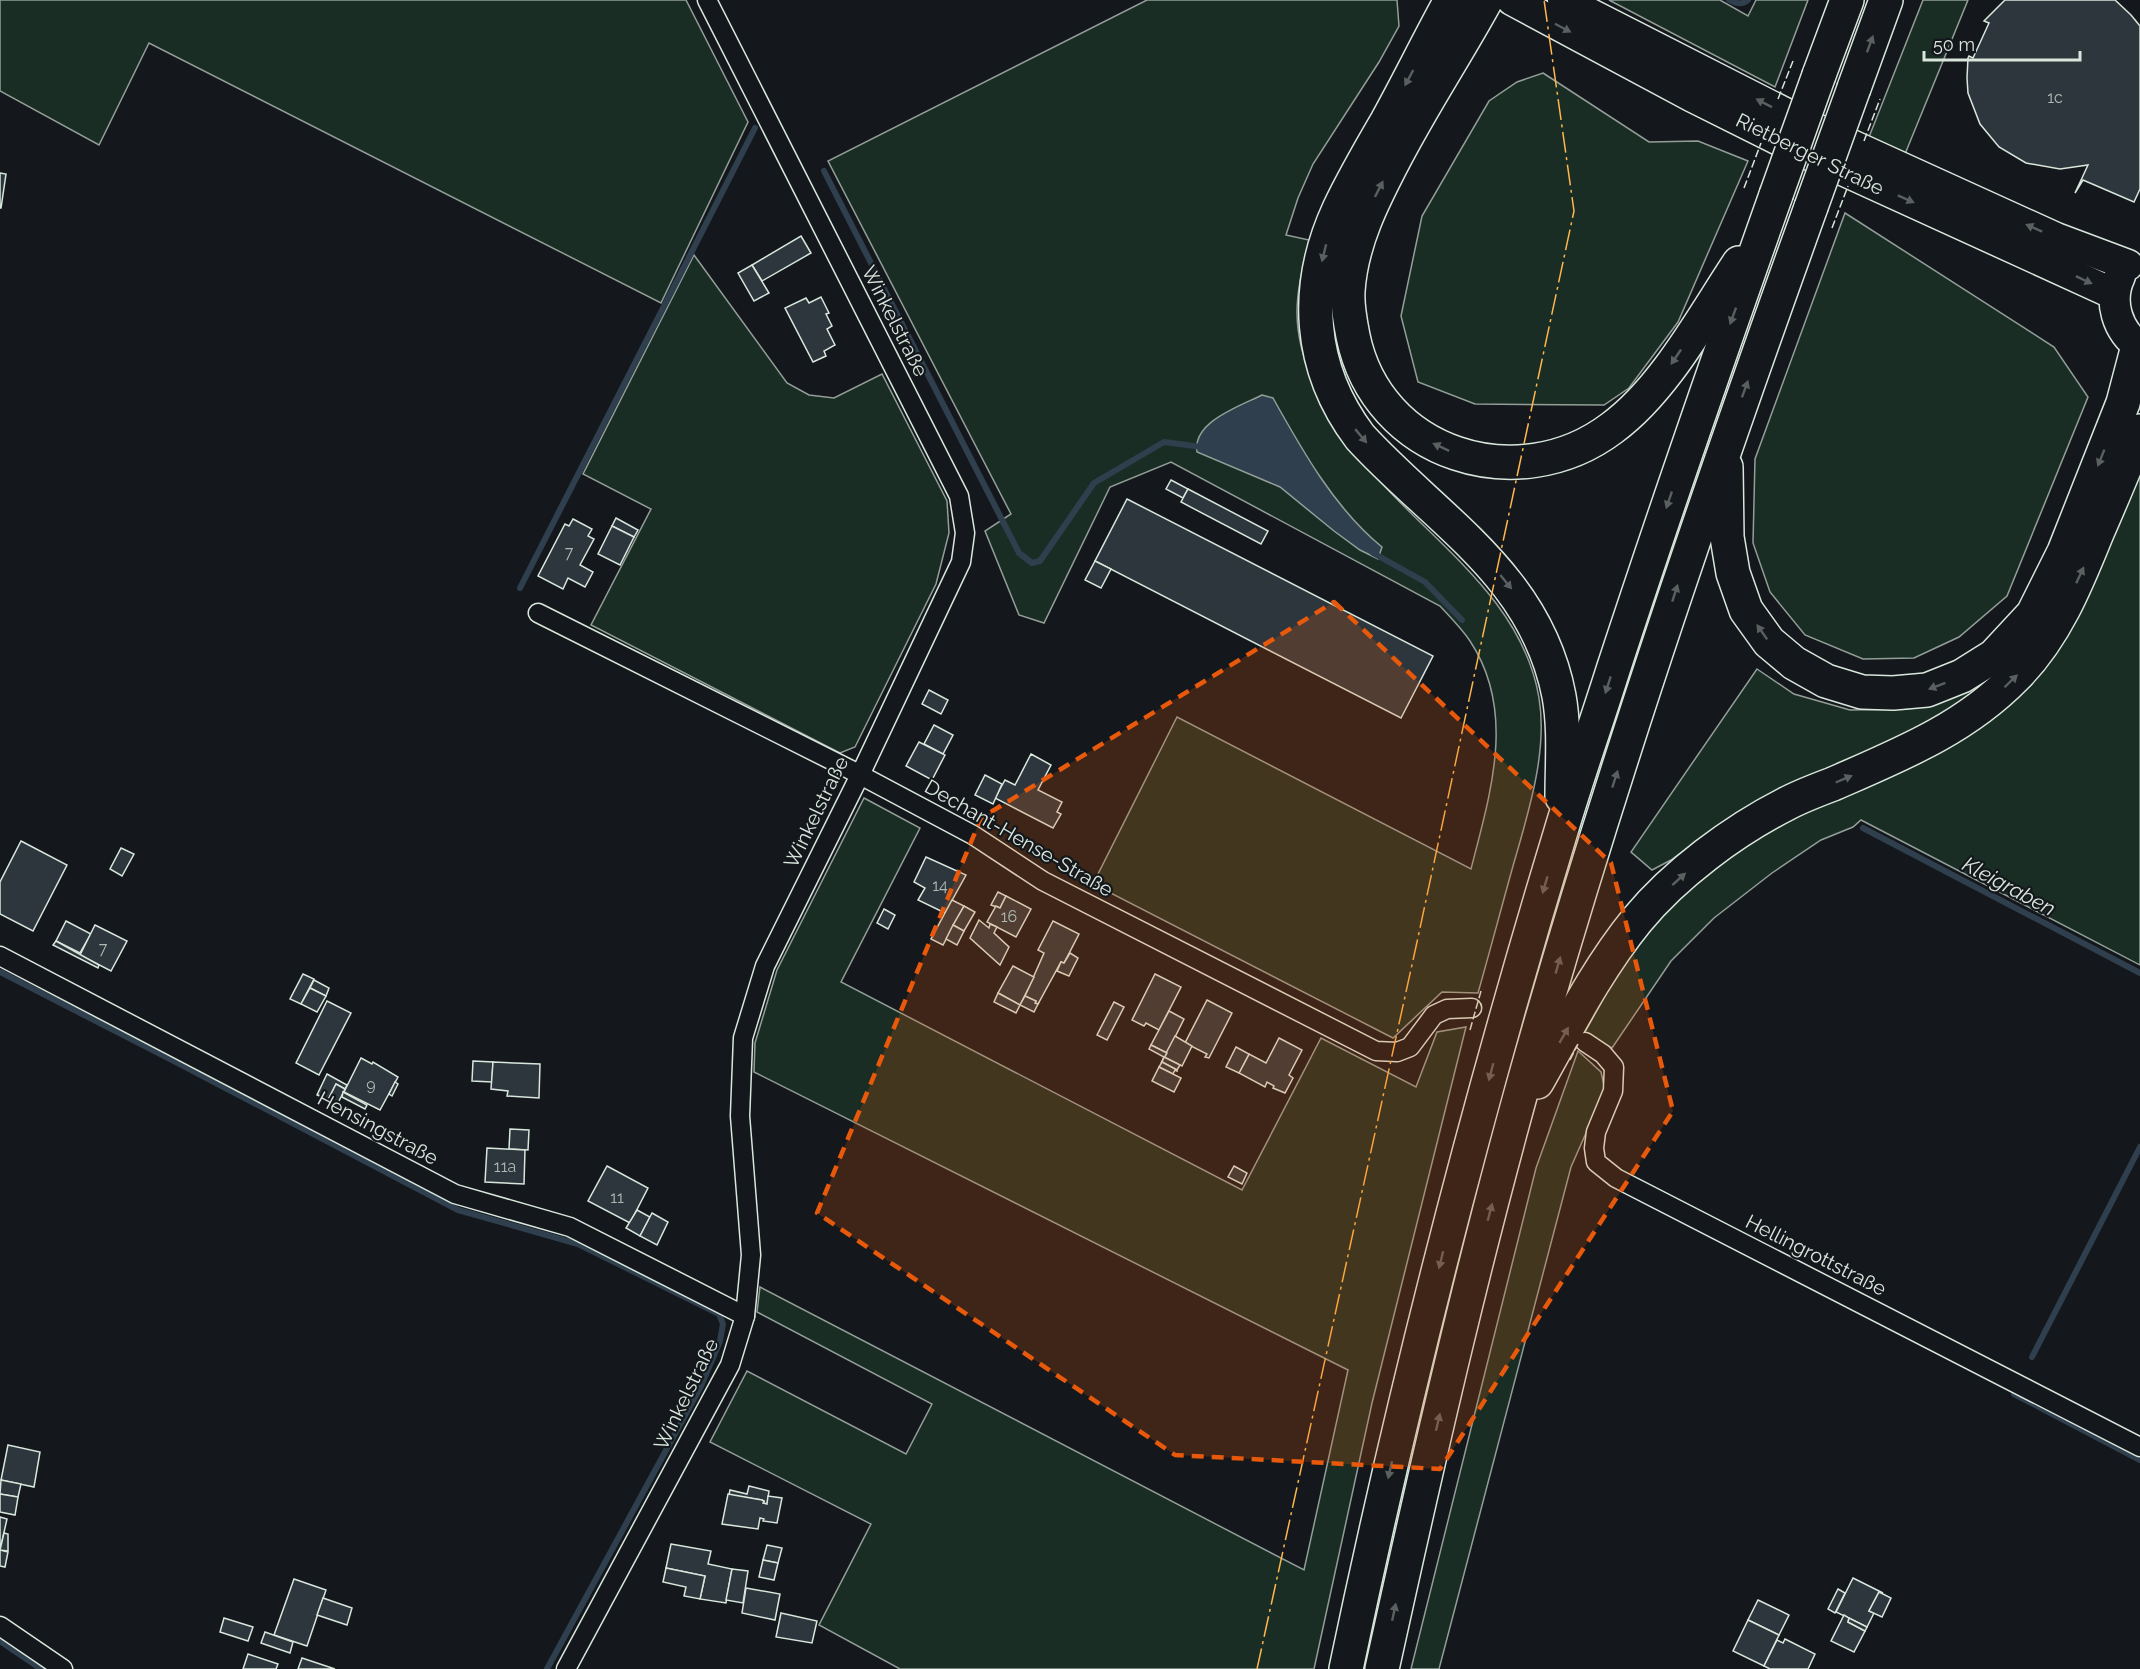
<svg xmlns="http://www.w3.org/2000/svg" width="2140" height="1669" viewBox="0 0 2140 1669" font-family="Raleway,sans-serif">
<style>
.green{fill:#1a2d24;stroke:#939e99;stroke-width:1.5}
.water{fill:#2f3f4d;stroke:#939e99;stroke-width:1.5}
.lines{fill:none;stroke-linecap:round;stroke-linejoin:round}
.stream{stroke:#2f3f4d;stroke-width:6}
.building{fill:#2c363c;stroke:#d8e6dc;stroke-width:1.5}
.street-casing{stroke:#d8e6dc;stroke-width:21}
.primary-casing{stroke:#d8e6dc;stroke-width:33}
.highway-casing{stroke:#d8e6dc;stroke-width:36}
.street{stroke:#14181c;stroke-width:18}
.primary{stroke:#14181c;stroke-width:30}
.highway{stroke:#14181c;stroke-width:33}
.highway-bridge-casing{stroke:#d8e6dc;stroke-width:36;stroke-linecap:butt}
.highway-bridge{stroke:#14181c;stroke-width:33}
.fence{stroke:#d8e6dc;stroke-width:1.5;stroke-dasharray:8 3;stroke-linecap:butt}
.power{stroke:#ffb74d;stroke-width:1.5;stroke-dasharray:21 4.5 3 4.5;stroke-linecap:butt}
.oneway{fill:#59605f}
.marked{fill:#e8590c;fill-opacity:0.2;stroke:#e8590c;stroke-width:4.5;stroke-dasharray:12 8;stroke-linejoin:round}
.labels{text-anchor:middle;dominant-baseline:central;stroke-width:4.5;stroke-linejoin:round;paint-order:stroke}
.number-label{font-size:16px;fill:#adbab4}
.street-label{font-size:20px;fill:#d8e6dc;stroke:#14181c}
.water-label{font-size:21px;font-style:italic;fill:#d8e6dc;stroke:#14181c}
</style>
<rect width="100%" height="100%" fill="#14181c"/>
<g class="green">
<path d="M0,0H686L748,122L661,303L149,43L99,145L0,91Z"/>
<path d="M1147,0H1397L1399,26L1379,62L1313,164L1298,198L1286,235L1309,240C1304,263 1297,288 1297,312C1297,338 1304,362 1315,386C1327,413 1344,440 1363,462C1424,537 1522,595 1539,698C1548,752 1528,814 1513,866C1501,909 1490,951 1478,993L1442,992L1393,1038L1093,884L1177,717L1471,869C1490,794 1517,712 1470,641C1462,629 1450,617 1440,606L1171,462L1110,487L1044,623L1019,615L985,531L1011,514L828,161Z"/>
<path d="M1609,0H1720L1748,16L1756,0H1808L1775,87Z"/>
<path d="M1923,0H1968L1905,154L1869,137Z"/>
<path d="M1543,73L1649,142L1698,141L1748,161L1678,322L1629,388L1604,405L1475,404L1418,382L1401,316L1422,216L1489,101L1517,82Z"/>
<path d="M1845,213L2054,347L2088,397L2007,596L1959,637L1914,658L1863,659L1805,635L1770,592L1753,543L1755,459Z"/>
<path d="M694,255L787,383L809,395L834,398L882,374L947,501L949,533L936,584L855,747L840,753L591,625L651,509L583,474Z"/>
<path d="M2140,468V965L1861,820L1853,827L1821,840L1772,873L1714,918L1671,961L1612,1048L1584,1034L1621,966L1651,928L1686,890L1736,849L1790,816L1952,744Z"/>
<path d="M1757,669L1794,694L1850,710L1907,709L1930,704L1987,676L1994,685L1945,721L1715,828L1671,860L1652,870L1631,852Z"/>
<path d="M864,798L920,828L841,982L1242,1190L1321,1038L1416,1087L1437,1032L1466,1027L1372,1403L1314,1669H900L819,1625L871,1524L710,1442L747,1371L906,1454L932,1404L757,1312L760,1287L1304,1570L1348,1370L754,1072L755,1043L777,970Z"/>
<path d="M1578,1051L1601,1072L1605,1090L1571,1167L1439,1669H1411L1536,1168Z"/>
</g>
<path class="water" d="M1262,395L1273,398C1302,450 1335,509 1382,547L1378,559L1360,550L1334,531L1280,487L1197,452C1192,422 1240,406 1262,395Z"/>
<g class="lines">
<g class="stream">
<path d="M1729,0C1736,4 1742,5 1748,0"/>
<path d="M824,171L1019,553L1032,563L1040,561L1094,483L1164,442L1202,447"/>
<path d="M1373,553L1425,582L1462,620"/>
<path d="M520,588L755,128"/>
<path d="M1863,828L2140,973"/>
<path d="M0,972L174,1061L458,1210L578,1244L719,1314L723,1324L720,1341L701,1386L547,1669"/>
<path d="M2032,1357L2140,1147"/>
<path d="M2014,1394L2140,1460"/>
<path d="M0,1641L41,1669"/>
</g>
</g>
<g class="building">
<path d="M2005,0H2115L2131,15L2140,26V189L2134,202L2083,180L2075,193L2088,165L2060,169L2026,163L1999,147L1980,124L1968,93L1967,78L1968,58L1969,56L1973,58L1989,23L1984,21Z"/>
<path d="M0,173L6,174L1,208H0Z"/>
<path d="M801,236L811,253L762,281L752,265Z"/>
<path d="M752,265L769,293L754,301L738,273Z"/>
<path d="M821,297L829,313L826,314L832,326L827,329L835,345L824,351L826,356L813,362L785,308L806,298L809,303Z"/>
<path d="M1171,480L1188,489L1183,498L1166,489Z"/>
<path d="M1188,489L1268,531L1261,544L1181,502Z"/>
<path d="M1127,499L1433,656L1401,718L1095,561Z"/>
<path d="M616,518L638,530L634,537L612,526Z"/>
<path d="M573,519L592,529L588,536L594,539L580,565L593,572L585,587L568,578L563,589L538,576L565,524L569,526Z"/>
<path d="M612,526L634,537L620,565L598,554Z"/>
<path d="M1095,561L1111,569L1101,588L1085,580Z"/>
<path d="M929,690L948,700L941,714L922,704Z"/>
<path d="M934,725L953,735L943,754L924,744Z"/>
<path d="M919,742L945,755L932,780L906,766Z"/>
<path d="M1031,754L1051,765L1038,790L1062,802L1057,812L1061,814L1053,828L995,798L1005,780L1015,785Z"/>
<path d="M985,775L1002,784L993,804L975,795Z"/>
<path d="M21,841L67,865L33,931L0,914V882Z"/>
<path d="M121,848L134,854L122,876L110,869Z"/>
<path d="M926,857L966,875L945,913L918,900L925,888L914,882Z"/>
<path d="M998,892L1006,896L1000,908L991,905Z"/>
<path d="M1006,896L1031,909L1016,937L987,922L996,906L1000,908Z"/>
<path d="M952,900L964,906L943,945L931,939Z"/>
<path d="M964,906L975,912L964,931L953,925Z"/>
<path d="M884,909L895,915L888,929L877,923Z"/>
<path d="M979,920L989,928L990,924L997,927L994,933L1009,947L1000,965L970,938Z"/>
<path d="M66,921L91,934L80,953L56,941Z"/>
<path d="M1053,921L1079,934L1064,963L1061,962L1038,1004L1035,1003L1036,1001L1025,996L1044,953L1038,950Z"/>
<path d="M95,925L127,941L111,971L80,955Z"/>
<path d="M953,925L964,931L957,945L946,939Z"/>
<path d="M56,941L99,965L98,968L53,945Z"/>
<path d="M1070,953L1078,958L1069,976L1057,971L1061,962L1064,963Z"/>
<path d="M1013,966L1034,977L1020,1005L998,993Z"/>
<path d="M303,974L314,979L301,1004L290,999Z"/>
<path d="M1155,974L1181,987L1159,1030L1146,1023L1144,1026L1132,1020Z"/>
<path d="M314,980L329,988L326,996L310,988Z"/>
<path d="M310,988L326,996L317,1012L301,1004Z"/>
<path d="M998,993L1020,1005L1016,1013L994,1002Z"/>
<path d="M1025,996L1036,1001L1035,1003L1038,1004L1039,1002L1034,1012L1020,1005Z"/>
<path d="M1207,1000L1232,1013L1209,1058L1205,1057L1207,1054L1185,1043Z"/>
<path d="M327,1001L351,1013L319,1075L296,1063Z"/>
<path d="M1114,1002L1124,1007L1107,1040L1097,1035Z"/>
<path d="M1169,1011L1184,1019L1167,1053L1151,1045Z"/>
<path d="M1175,1036L1192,1046L1182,1066L1164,1057Z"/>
<path d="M1279,1038L1302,1050L1289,1075L1293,1078L1285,1093L1273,1088L1274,1086L1267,1082L1265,1087L1239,1073L1249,1054L1266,1063Z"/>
<path d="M1151,1045L1167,1053L1161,1063L1164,1057L1149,1049Z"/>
<path d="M1236,1047L1249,1054L1239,1073L1226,1067Z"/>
<path d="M1164,1057L1180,1065L1177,1070L1162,1062Z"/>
<path d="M361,1058L372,1064L373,1062L398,1077L380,1110L344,1092Z"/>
<path d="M473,1061L493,1062L492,1082L472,1081Z"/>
<path d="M493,1062L540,1064L539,1098L507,1096L508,1091L491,1089Z"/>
<path d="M1162,1062L1177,1070V1071L1175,1070L1173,1074L1159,1067Z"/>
<path d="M1159,1067L1181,1078L1174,1092L1152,1081Z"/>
<path d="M327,1074L347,1085L345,1089L336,1084L328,1100L317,1095Z"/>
<path d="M395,1082L398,1084L392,1096L389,1094Z"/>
<path d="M336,1084L345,1089L337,1105L318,1095L328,1100Z"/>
<path d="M343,1092L367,1105L365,1109L342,1097Z"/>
<path d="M510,1129L529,1130L528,1150L509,1149Z"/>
<path d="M487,1148L525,1150L524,1184L485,1182Z"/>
<path d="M607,1166L648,1188L630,1223L588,1201Z"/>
<path d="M1234,1166L1247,1173L1242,1184L1228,1177Z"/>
<path d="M637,1210L650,1217L640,1236L626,1228Z"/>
<path d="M652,1213L668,1222L657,1245L640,1236Z"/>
<path d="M8,1445L40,1452L34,1487L1,1480Z"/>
<path d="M1,1480L21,1484L18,1497L0,1494Z"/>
<path d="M749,1486L769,1491L767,1504L763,1503L764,1501L762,1500L729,1495L730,1490L747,1494Z"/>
<path d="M0,1494L18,1497L15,1515L0,1512Z"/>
<path d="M728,1494L762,1500L764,1501L763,1503L767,1504L768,1496L782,1498L777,1523L763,1521L764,1519L760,1518L758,1529L722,1524Z"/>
<path d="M0,1517L7,1519L0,1550L8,1552L5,1567L0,1566Z"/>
<path d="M4,1533L8,1534V1551L0,1550Z"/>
<path d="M671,1544L711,1551L708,1564L732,1569L726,1603L700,1599L705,1576L666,1568Z"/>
<path d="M767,1545L782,1548L778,1563L763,1560Z"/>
<path d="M763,1560L778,1563L774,1580L759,1577Z"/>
<path d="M666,1568L705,1576L700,1599L684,1596L686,1587L663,1582Z"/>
<path d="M732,1569L748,1571L743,1603L726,1600Z"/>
<path d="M1853,1578L1883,1593L1879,1592L1869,1611L1874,1613L1867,1627L1836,1612Z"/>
<path d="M294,1579L326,1590L307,1646L274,1635Z"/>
<path d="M746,1588L780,1594L775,1620L742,1613Z"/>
<path d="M1838,1589L1845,1593L1835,1613L1828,1609Z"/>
<path d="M1879,1592L1891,1598L1882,1617L1869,1611Z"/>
<path d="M323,1598L352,1608L347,1625L317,1615Z"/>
<path d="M1758,1600L1789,1615L1779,1635L1748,1620Z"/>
<path d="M781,1613L817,1621L812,1643L776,1637Z"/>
<path d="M1844,1615L1849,1618L1848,1622L1865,1631L1854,1652L1831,1641Z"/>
<path d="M224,1618L253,1627L248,1641L220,1632Z"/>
<path d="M1849,1618L1867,1627L1865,1631L1848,1622Z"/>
<path d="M1748,1620L1779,1635L1764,1666L1733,1651Z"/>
<path d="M265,1632L293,1642L290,1653L261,1643Z"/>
<path d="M1785,1639L1815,1654L1808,1669H1770L1764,1666L1777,1640L1783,1643Z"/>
<path d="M248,1654L278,1664L276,1669H243Z"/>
<path d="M302,1658L335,1669H298Z"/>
</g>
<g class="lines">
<g class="street-casing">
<g id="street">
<path d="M538,613L849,769L973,835L1043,881L1376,1051L1397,1052L1410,1047L1434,1015L1447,1009L1472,1008"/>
<path d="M0,956L455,1194L570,1227L745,1316"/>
<path d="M1585,1042L1603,1054L1614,1067L1613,1091L1596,1132L1594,1148L1596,1162L1616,1178L2140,1447"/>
<path d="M0,1626L63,1669"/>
<path d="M566,1669L730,1365L745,1316L751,1255L740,1116L743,1038L765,966L860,775L961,562L965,533L959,496L707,0"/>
</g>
</g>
<g class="primary-casing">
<g id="primary">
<path d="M1512,0L1691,96L1801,151L2114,294"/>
<path d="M1563,0L1814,128L2056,238L2128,265"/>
<path d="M2120,276C2108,301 2117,331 2140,347"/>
</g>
</g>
<g class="highway-casing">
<g id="highway">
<path d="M1451,0C1429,40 1409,81 1387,121C1370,150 1353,179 1339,209C1303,287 1308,368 1360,437C1437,521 1536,575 1559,696C1565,729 1562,764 1562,797"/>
<path d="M1486,0C1457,53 1423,104 1395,158C1373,200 1351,243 1348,291C1347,305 1350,321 1353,336C1377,455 1518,499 1612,428C1664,390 1703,317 1739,263"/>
<path d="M1819,75L1847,0"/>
<path d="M1854,88L1886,0"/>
<path d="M1726,467L1727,537L1733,573L1746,610L1769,642L1794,663L1826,681L1862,692L1893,693L1927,690L1962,676L1994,656L2033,614L2064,552L2123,403L2138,346"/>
<path d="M1537,1082C1568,1027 1597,969 1637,920C1675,874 1733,831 1786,804C1801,796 1817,790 1833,784C1899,755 1963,730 2015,677C2055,637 2076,585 2097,533C2112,499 2126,465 2140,431"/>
<path d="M1346,1669C1405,1387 1477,1107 1561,831C1577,777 1596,724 1613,670C1665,511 1720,353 1776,195"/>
<path d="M1382,1669C1429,1455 1478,1240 1539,1029C1619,752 1713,479 1811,207"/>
</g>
</g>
<use href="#street" class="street"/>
<use href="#primary" class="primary"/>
<use href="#highway" class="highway"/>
<g class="highway-bridge-casing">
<g id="highway-bridge">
<path d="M1776,195L1819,75"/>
<path d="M1811,207L1854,88"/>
</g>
</g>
<use href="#highway-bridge" class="highway-bridge"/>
<g class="fence">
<path d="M1778,99L1793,61"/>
<path d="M1864,141L1880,99"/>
<path d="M1744,188L1761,143"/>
<path d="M1832,228L1848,186"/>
<path d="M1470,1030L1481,991"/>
<path d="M1570,1060L1578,1044"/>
</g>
<path class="power" d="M1257,1669L1417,942L1574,211L1544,0"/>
</g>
<defs><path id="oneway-solid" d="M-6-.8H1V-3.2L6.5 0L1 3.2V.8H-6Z" transform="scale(1.5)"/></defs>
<g class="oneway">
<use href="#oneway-solid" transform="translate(1563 28) rotate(28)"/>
<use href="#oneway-solid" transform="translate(1870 44) rotate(-70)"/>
<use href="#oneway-solid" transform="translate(1409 78) rotate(118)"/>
<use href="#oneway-solid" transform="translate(1764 103) rotate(-153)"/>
<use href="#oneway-solid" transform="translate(1379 189) rotate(-63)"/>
<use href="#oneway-solid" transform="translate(1906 199) rotate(24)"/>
<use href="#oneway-solid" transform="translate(2034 228) rotate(-156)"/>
<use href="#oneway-solid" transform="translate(1324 253) rotate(104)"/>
<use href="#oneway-solid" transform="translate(2084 280) rotate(25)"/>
<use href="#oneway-solid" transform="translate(1733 316) rotate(110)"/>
<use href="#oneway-solid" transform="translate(1676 357) rotate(124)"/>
<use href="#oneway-solid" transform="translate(1745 389) rotate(-70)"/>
<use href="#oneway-solid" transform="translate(1361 436) rotate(50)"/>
<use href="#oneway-solid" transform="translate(1441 447) rotate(-155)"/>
<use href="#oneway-solid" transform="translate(2101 458) rotate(112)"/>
<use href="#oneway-solid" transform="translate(1669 500) rotate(109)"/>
<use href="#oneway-solid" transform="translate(2080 575) rotate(-65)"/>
<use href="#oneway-solid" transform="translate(1506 582) rotate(51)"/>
<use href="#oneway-solid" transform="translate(1675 593) rotate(-72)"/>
<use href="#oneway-solid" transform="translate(1762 632) rotate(-125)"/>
<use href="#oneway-solid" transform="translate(2011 681) rotate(-44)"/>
<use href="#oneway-solid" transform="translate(1608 685) rotate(108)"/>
<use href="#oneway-solid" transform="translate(1937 686) rotate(159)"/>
<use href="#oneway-solid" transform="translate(1615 779) rotate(-72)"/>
<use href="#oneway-solid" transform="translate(1844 779) rotate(-23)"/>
<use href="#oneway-solid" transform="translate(1679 879) rotate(-42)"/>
<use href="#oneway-solid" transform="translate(1545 885) rotate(106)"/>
<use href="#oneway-solid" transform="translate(1558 965) rotate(-74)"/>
<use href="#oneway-solid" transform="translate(1564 1035) rotate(-60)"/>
<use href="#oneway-solid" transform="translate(1491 1072) rotate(105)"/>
<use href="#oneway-solid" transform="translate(1490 1212) rotate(-75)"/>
<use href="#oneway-solid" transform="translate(1441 1260) rotate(104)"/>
<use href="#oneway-solid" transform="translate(1438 1422) rotate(-77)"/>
<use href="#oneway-solid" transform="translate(1390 1470) rotate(103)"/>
<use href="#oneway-solid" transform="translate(1394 1612) rotate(-78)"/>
</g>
<path class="marked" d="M1334,602L1611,863L1673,1111L1440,1469L1175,1455L817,1213L981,818Z"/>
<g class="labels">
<g class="number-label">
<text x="2055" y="97">1c</text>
<text x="569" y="552">7</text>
<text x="940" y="885">14</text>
<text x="1009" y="916">16</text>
<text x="103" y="948">7</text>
<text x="371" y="1084">9</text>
<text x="505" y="1166">11a</text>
<text x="617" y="1197">11</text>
</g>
<g class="street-label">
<text transform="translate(1810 154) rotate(26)">Rietberger Straße</text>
<text transform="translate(895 321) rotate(63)">Winkelstraße</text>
<text transform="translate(816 812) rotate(-64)">Winkelstraße</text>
<text transform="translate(1019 838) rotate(30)">Dechant-Hense-Straße</text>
<text transform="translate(378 1128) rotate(28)">Hensingstraße</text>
<text transform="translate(1816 1255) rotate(27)">Hellingrottstraße</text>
<text transform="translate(686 1394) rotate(-64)">Winkelstraße</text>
</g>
<g class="water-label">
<text transform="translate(2009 886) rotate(28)">Kleigraben</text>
</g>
</g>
<path d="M1924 51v9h156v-9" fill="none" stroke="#d8e6dc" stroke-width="3"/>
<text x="1933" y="51" font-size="18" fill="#d8e6dc" stroke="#14181c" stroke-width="4.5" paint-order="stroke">50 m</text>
</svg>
